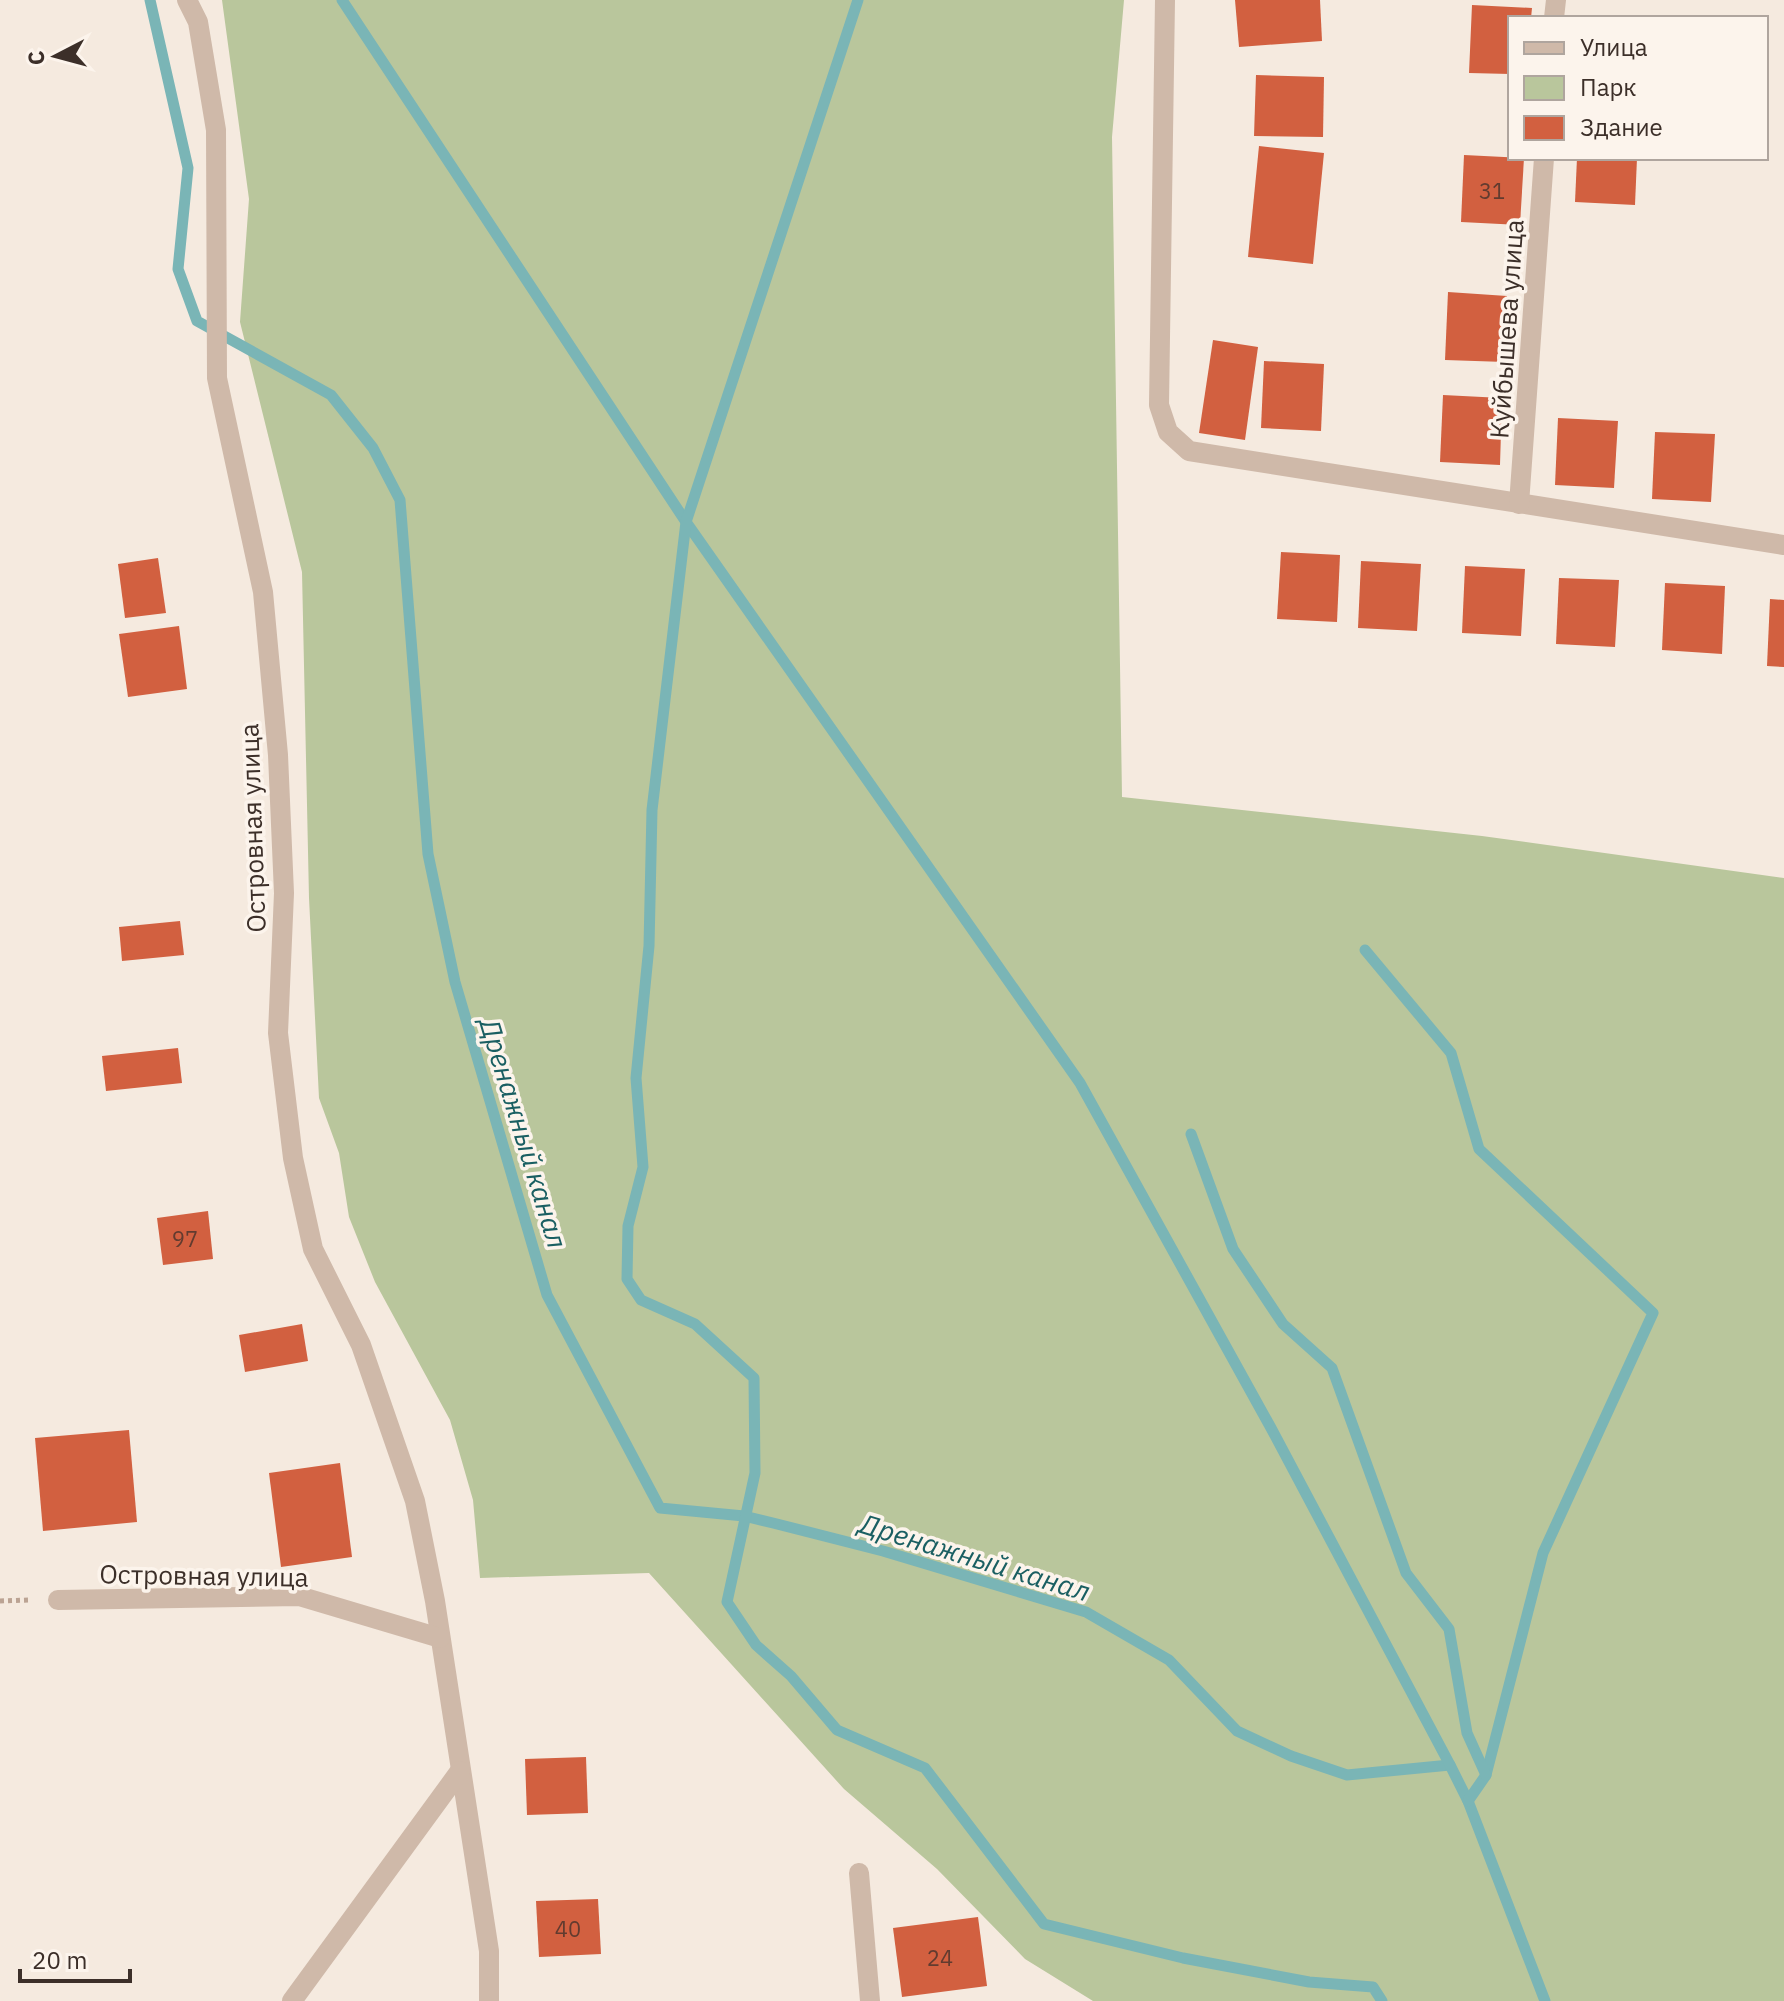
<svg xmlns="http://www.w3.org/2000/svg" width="1784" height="2001" viewBox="0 0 1784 2001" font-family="'IBM Plex Sans',sans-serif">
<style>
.green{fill:#b9c69c}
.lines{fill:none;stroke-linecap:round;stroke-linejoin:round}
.stream{stroke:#7ab5b6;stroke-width:11}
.building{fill:#d26040}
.path{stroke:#bba393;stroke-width:5;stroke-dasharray:4 4;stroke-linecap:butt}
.minor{stroke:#cfb9a9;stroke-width:20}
.labels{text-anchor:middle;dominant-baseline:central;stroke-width:7;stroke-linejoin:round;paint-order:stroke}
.number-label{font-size:22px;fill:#623b2f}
.street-label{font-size:26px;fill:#3c2f29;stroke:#fcf4ec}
.water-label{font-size:28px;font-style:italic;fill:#1a5f62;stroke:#fcf4ec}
</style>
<rect width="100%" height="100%" fill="#f5eadf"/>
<path class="green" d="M222,0H1124L1112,137L1122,797L1482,836L1784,878V2001H1093L1025,1959L937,1869L844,1789L649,1573L480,1578L473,1500L450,1420L375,1282L349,1217L339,1153L319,1098L309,898L302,572L240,322L249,199Z"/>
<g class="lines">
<g class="stream">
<path d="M150,0L188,168L178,269L197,321L331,395L373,448L400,500L428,854L455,982L547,1295L660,1508L744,1516L773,1523L883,1551L1086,1612L1169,1660L1237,1731L1291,1756L1347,1775L1450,1765"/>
<path d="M342,0L686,522L1080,1083L1271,1428L1450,1765L1468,1801L1545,2001"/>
<path d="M858,0L686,522L652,810L649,946L636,1078L643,1167L628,1226L627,1279L641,1300L695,1324L754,1378L755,1473L727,1602L756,1645L791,1676L837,1730L925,1768L1044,1924L1183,1958L1309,1982L1373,1987L1382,2001"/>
<path d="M1365,950L1451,1053L1479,1149L1653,1313L1543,1553L1486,1775L1468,1801"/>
<path d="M1191,1134L1233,1249L1283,1324L1332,1368L1406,1573L1449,1629L1467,1733L1486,1775"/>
</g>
</g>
<g class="building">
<path d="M1235,0H1320L1322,41L1239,47Z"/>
<path d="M1472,5L1532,8L1531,18H1510V74L1469,73Z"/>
<path d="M1256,75L1324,77L1323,137L1254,136Z"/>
<path d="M1259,146L1324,153L1313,264L1248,257Z"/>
<path d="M1464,155L1524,158L1520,225L1461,222Z"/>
<path d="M1577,158H1637L1635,205L1575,202Z"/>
<path d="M1448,292L1507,296L1505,362L1445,360Z"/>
<path d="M1213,340L1258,347L1245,440L1199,433Z"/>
<path d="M1264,361L1324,364L1321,431L1261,428Z"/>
<path d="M1443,395L1502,398L1500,465L1440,462Z"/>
<path d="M1558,418L1618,421L1614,488L1555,485Z"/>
<path d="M1655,432L1715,434L1711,502L1652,499Z"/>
<path d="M1281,552L1340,555L1337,622L1277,619Z"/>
<path d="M158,558L166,613L125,618L118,564Z"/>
<path d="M1361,561L1421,564L1417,631L1358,628Z"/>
<path d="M1465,566L1525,569L1521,636L1462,633Z"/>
<path d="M1559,578L1619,580L1615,647L1556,644Z"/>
<path d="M1665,583L1725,586L1722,654L1662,650Z"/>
<path d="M1770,599L1784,600V667L1767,666Z"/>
<path d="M179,626L187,689L128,697L119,634Z"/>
<path d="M180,921L184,955L122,961L119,927Z"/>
<path d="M178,1048L182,1083L106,1091L102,1056Z"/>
<path d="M208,1211L213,1259L163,1265L157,1218Z"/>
<path d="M302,1324L308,1361L245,1372L239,1335Z"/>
<path d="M129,1430L137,1522L43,1531L35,1438Z"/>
<path d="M340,1463L352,1557L281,1567L269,1473Z"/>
<path d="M586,1757L588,1813L527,1815L525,1759Z"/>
<path d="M598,1899L601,1954L539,1957L536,1901Z"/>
<path d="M978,1917L987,1986L902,1997L893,1928Z"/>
</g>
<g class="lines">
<path class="path" d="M0,1601L31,1600"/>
<g class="minor">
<path d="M187,0L198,22L216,130L217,378L263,592L278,755L284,893L278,1033L293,1158L313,1249L361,1345L415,1501L435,1601L489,1951V2001"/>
<path d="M1165,0L1159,405L1168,432L1189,451L1784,545"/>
<path d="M1554,18L1556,0"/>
<path d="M1519,504L1544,158"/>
<path d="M58,1600L299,1596L440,1638"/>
<path d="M859,1873L870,2001"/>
<path d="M292,2001L460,1771"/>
</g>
</g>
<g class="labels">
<g class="number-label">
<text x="1492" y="190">31</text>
<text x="185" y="1238">97</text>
<text x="568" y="1928">40</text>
<text x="940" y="1957">24</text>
</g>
<g class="street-label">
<text transform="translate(1506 329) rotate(-86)">Куйбышева улица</text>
<text transform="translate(252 828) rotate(-92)">Островная улица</text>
<text transform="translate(204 1575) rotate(1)">Островная улица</text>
</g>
<g class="water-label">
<text transform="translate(524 1133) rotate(73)">Дренажный канал</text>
<text transform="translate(975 1557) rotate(17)">Дренажный канал</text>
</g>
</g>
<rect x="1508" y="16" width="260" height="144" fill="#fcf4ec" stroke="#afa59e" stroke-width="2"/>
<rect x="1524" y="42" width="40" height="12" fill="#cfb9a9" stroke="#afa59e" stroke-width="2"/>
<text x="1580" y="56" font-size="24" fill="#3c2f29">Улица</text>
<rect x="1524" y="76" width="40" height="24" fill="#b9c69c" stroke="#afa59e" stroke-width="2"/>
<text x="1580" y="96" font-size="24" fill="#3c2f29">Парк</text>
<rect x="1524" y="116" width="40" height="24" fill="#d26040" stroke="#afa59e" stroke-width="2"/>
<text x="1580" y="136" font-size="24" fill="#3c2f29">Здание</text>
<g transform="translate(56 56) rotate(264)" stroke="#fcf4ec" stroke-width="6" paint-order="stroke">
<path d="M0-6L14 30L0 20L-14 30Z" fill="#3c2f29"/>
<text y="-12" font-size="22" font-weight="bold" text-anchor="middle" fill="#3c2f29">С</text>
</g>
<path d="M20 1969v12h110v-12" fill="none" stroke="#3c2f29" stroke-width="4"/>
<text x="32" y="1969" font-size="24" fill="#3c2f29" stroke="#fcf4ec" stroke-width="6" paint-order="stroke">20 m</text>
</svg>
